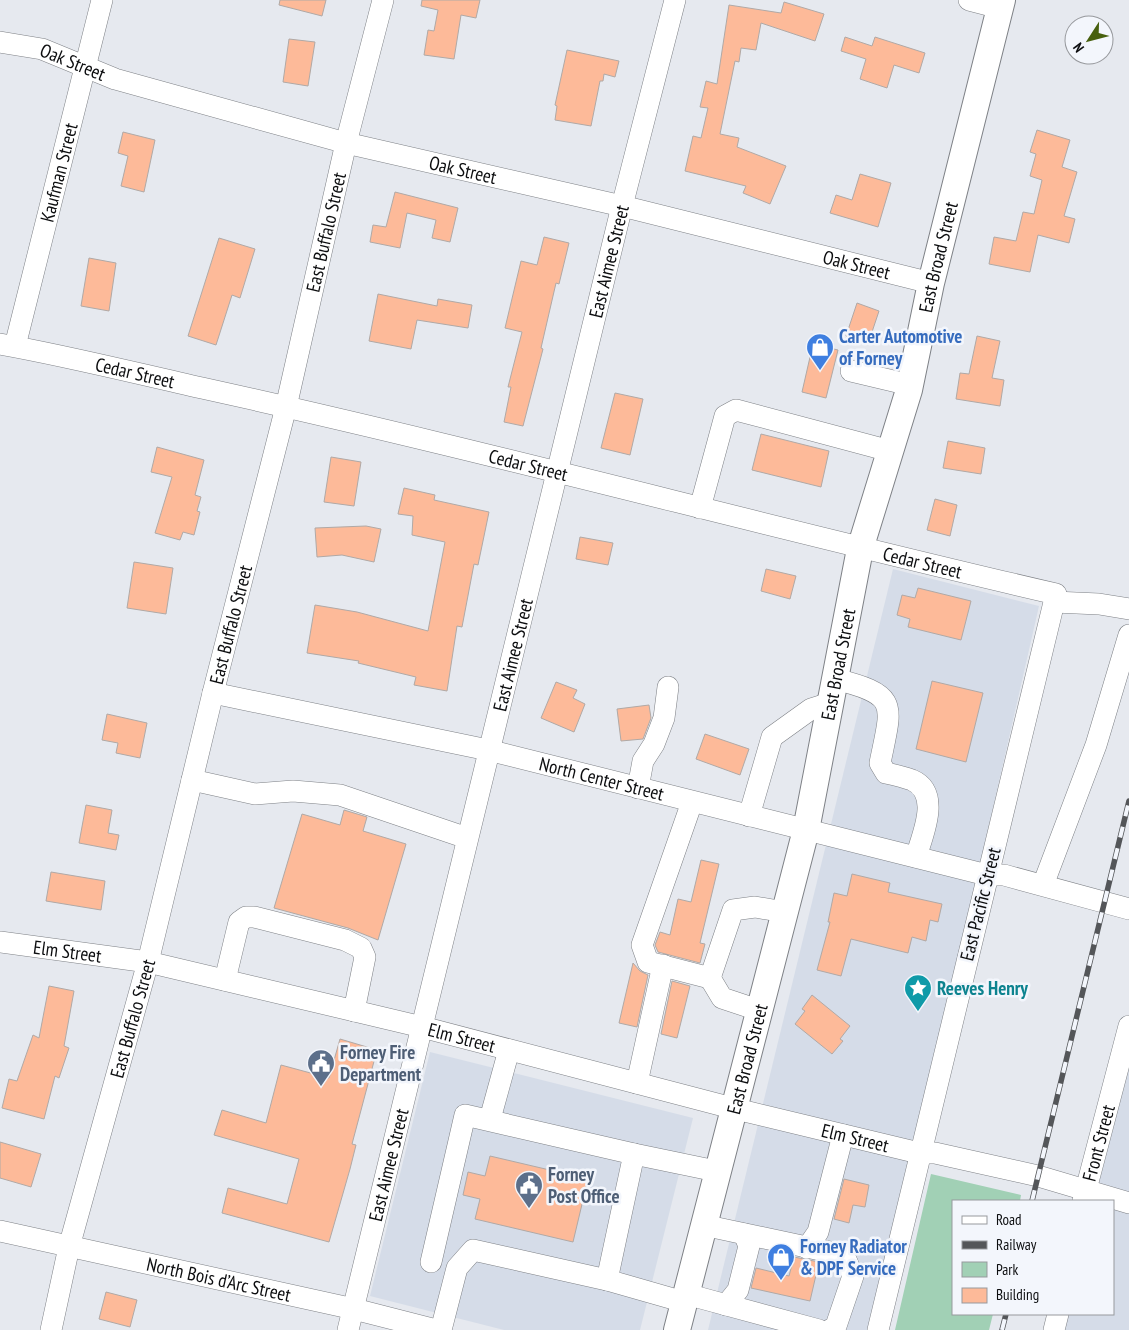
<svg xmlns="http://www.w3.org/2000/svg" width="1129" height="1330" viewBox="0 0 1129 1330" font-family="'PT Sans Narrow',sans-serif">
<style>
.built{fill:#d5dce8}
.green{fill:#a1d0b5}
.building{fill:#fdba99;stroke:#b0a9a6}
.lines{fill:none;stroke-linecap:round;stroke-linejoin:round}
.minor-casing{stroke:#7e8186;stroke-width:22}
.major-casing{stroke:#7e8186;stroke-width:28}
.minor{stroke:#fff;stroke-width:21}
.major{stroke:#fff;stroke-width:26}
.rail-casing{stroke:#545659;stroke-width:5.5}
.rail{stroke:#f3f6fc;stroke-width:4;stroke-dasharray:11;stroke-linecap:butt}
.labels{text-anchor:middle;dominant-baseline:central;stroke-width:5;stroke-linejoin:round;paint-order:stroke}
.street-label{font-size:19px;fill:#0c0d0f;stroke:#f3f6fc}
.shop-label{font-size:19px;font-weight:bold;fill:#366cbe;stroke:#f3f6fc;text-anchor:start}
.culture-label{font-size:19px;font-weight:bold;fill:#0d838f;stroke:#f3f6fc;text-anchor:start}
.service-label{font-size:19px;font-weight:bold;fill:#4e5e75;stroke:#f3f6fc;text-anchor:start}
</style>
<rect width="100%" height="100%" fill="#e6e9ef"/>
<g class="built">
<path d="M893,569L1039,606L874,1330H708Z"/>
<path d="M430,1052L693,1118L640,1330H504L370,1296Z"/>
<path d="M1129,1069V1330H1060L1065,1314H1113V1201H1094Z"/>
</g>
<path class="green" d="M931,1174L1021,1195L1020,1201H953V1314H993L989,1330H895Z"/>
<g class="building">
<path d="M280,0H326L322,16L279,5Z"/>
<path d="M422,0H480L476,18L461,15L454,59L424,55L428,30L434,31L438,10L421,6Z"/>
<path d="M784,2L824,14L815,41L761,23L756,50L741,48L739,62L735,61L720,134L739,138L737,147L786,166L770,204L743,193L746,186L685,171L693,136L701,138L708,108L700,107L706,81L717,84L729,5L781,13Z"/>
<path d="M845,37L872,46L875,37L925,53L919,73L894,65L887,88L860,79L866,59L841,51Z"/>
<path d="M289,39L315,42L308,86L283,82Z"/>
<path d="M567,50L619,61L615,77L604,74L603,81H600L591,126L555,120L557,106L555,105Z"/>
<path d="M1037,130L1070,140L1062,167L1077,172L1064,216L1075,219L1069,243L1038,235L1030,272L989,264L994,237L1016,241L1023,212L1034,214L1042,180L1030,176L1036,154L1030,152Z"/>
<path d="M123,132L155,140L144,192L121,186L128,156L118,153Z"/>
<path d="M860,174L891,183L878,227L830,213L836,195L852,200Z"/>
<path d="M395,192L458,208L450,242L432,238L436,220L407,213L400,248L370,242L373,225L386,227Z"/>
<path d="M544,237L569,243L559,284L556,283L541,348L543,349L523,426L504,422L511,387H508L522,332L505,328L521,261L537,265Z"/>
<path d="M219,238L255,249L240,298L232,295L216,345L188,336Z"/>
<path d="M89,258L116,263L109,311L81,306Z"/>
<path d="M378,294L437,306L438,299L472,305L468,328L417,320L411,349L369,341Z"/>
<path d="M857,303L879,311L868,344L846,336Z"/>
<path d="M977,336L1000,341L992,378L1004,380L1000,406L956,399L960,373L969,374Z"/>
<path d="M813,344L838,350L826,398L802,392Z"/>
<path d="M615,393L643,399L630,455L601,448Z"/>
<path d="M761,434L829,451L821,487L752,470Z"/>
<path d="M948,441L985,448L981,474L943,468Z"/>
<path d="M157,447L204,460L195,495L201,497L197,511L200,512L194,535L183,532L180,540L155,533L172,477L151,472Z"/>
<path d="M331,457L361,462L354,506L324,502Z"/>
<path d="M404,488L435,495L434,500L489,512L478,565L474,564L462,627L457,626L447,691L414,685L416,677L358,663L359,661L307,653L315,605L357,612L428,631L445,542L412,535L413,516L398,514Z"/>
<path d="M935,499L957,505L950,536L927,530Z"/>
<path d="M366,526L381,529L374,562L342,555L317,557L315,528Z"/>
<path d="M580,537L613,543L608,565L576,559Z"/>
<path d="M134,562L173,568L166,614L127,608Z"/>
<path d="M766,569L796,576L790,599L761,591Z"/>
<path d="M918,588L971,601L961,640L908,627L910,619L897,615L902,595L915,598Z"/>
<path d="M932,681L983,693L966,762L916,749Z"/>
<path d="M556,682L577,690L573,698L585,704L574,732L541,718Z"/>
<path d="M649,705L651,718L643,739L621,741L617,709Z"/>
<path d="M107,714L147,723L140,758L116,753L118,743L102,740Z"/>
<path d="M705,734L749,749L740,775L696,759Z"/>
<path d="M86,805L112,810L108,833L119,835L116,850L79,843Z"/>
<path d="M344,810L367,817L363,831L406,844L378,940L348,928L274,908L302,814L340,825Z"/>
<path d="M701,860L719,864L700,943L705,944L700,963L658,952L655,945L660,932L670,935L678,899L691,902Z"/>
<path d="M51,872L105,881L101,910L46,901Z"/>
<path d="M852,874L890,883L888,892L942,904L938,922L930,920L926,941L912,937L908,953L851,939L841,976L817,970L830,922H828L834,893L847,896Z"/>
<path d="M633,963L640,971L648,975L637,1027L619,1023Z"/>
<path d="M672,981L690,986L677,1038L661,1034Z"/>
<path d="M49,986L74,991L64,1046L69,1048L59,1078L55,1076L44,1119L2,1108L9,1079L17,1081L33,1035L39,1038Z"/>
<path d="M812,995L850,1026L840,1039L843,1041L832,1054L795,1024L805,1011L802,1009Z"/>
<path d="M340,1039L377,1050L352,1144L356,1145L350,1169L329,1242L222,1213L228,1188L287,1204L299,1159L214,1135L222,1110L266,1123L281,1065L329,1078Z"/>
<path d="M0,1142L41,1154L31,1187L0,1178Z"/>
<path d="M490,1156L588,1179L573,1242L475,1219L480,1199L463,1195L468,1172L485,1176Z"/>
<path d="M844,1179L869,1185L865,1207L853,1205L849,1223L834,1219Z"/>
<path d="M794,1257L819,1262L810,1301L751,1288L756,1268L789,1276Z"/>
<path d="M106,1292L137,1300L130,1327L99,1319Z"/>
</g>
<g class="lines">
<g class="minor-casing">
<g id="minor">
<path d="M969,0L1000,8"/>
<path id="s1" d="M0,42L42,49L115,79L346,143L622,206L931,283"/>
<path id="s2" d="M0,344C68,356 135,373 202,388C488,451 770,528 1056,594L878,1330"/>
<path id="s3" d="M15,346L102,0"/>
<path d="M851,371L910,385"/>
<path d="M700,508L725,416L736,410L890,451"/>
<path d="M1054,602L1099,604L1129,609"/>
<path d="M835,679C900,695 892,704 880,763L886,773C895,775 904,777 912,780C942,793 922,836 916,857"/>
<path id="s4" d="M213,693L488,750L987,875H1004L1129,909"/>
<path d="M192,780L255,794L293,791L340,795L467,838"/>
<path d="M638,788L643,761L654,744L664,718L668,687"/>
<path d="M692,802L642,945L648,962L710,978L733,910L755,907L784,912"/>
<path d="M749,816L772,737L811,709L830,703"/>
<path d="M1043,885L1096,745L1129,635"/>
<path id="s5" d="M0,942L148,962L422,1027L732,1108L919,1153H935L1038,1176L1129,1203"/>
<path d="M710,978L722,998L758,1010"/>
<path d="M225,980L239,922L246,917H254L345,940L361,948L365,957L354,1011"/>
<path d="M637,1083L663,965"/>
<path d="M490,1119L509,1050"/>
<path id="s6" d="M1083,1201L1129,1026"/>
<path d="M703,1225L844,1255L853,1276L836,1326L830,1330"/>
<path id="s7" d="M0,1231L354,1309L436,1330"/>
<path d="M807,1248L818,1232L843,1135"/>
<path d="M431,1262L465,1115L634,1154"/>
<path d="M686,1294L819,1330"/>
<path d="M684,1302L607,1280L634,1154L716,1171"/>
<path d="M726,1305L738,1290L749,1246L744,1234"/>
<path id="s8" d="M51,1330L69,1247L148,962L213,693L286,407L346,143L383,0"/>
<path id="s9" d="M348,1330L622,206L675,0"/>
<path d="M441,1330L457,1268L473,1250L607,1280"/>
<path d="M1054,1330L1058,1314"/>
</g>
</g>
<g class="major-casing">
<g id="major">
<path id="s10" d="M677,1330L806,830L860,549L909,390L931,283L1002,0"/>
</g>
</g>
<use href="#minor" class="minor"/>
<use href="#major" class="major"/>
<g class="rail-casing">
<g id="rail">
<path d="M1032,1201L1129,801"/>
<path d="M1002,1330L1006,1314"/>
</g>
</g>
<use href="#rail" class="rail"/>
</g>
<defs>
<g id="shop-pin" transform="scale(1.4375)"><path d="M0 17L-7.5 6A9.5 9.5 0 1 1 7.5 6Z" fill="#3f7fe0" stroke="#f3f6fc"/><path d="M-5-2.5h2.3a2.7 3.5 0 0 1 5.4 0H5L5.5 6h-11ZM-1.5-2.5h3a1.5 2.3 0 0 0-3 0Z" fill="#fff"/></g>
<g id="sight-pin" transform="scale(1.4375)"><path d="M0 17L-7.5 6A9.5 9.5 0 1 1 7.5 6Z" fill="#0f9aa8" stroke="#f3f6fc"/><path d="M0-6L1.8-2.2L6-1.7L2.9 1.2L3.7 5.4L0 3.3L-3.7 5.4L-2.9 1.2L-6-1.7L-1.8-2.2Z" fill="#fff"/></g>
<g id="civic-pin" transform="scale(1.4375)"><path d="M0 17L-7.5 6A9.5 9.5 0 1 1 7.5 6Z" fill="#5c6f8a" stroke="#f3f6fc"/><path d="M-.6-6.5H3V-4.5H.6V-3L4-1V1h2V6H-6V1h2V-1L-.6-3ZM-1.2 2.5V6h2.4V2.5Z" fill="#fff"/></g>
</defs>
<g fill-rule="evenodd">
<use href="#shop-pin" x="820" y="347"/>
<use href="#sight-pin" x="918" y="988"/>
<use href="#civic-pin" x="321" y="1063"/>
<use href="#civic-pin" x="529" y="1185"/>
<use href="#shop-pin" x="781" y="1257"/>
</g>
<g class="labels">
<g class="street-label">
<text stroke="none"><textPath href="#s1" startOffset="76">Oak Street</textPath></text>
<text stroke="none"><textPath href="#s1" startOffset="481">Oak Street</textPath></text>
<text stroke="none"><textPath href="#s3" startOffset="179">Kaufman Street</textPath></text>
<text stroke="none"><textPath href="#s8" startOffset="1132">East Buffalo Street</textPath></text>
<text stroke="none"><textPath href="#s10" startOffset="1105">East Broad Street</textPath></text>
<text stroke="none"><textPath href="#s9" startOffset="1100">East Aimee Street</textPath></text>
<text stroke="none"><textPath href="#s1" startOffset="886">Oak Street</textPath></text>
<text stroke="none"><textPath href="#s2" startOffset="138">Cedar Street</textPath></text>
<text stroke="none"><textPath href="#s2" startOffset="542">Cedar Street</textPath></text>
<text stroke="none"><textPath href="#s2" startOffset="948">Cedar Street</textPath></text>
<text stroke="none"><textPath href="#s8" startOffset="728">East Buffalo Street</textPath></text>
<text stroke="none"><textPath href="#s9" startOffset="695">East Aimee Street</textPath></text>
<text stroke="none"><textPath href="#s10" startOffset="685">East Broad Street</textPath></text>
<text stroke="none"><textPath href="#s4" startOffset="398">North Center Street</textPath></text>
<text transform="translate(980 904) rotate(-76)">East Pacific Street</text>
<text stroke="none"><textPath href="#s5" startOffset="68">Elm Street</textPath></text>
<text stroke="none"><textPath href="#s8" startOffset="322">East Buffalo Street</textPath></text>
<text stroke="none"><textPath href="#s5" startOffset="472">Elm Street</textPath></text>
<text stroke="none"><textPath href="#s10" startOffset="280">East Broad Street</textPath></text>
<text stroke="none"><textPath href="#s5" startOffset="878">Elm Street</textPath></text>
<text stroke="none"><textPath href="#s6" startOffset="60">Front Street</textPath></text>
<text stroke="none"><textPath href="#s9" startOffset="170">East Aimee Street</textPath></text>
<text stroke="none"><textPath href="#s7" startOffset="224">North Bois d’Arc Street</textPath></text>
</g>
<g class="shop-label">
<text x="839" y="336">Carter Automotive<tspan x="839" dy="22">of Forney</tspan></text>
<text x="800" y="1246">Forney Radiator<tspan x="800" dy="22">&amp; DPF Service</tspan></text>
</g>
<g class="culture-label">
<text x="937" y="988">Reeves Henry</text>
</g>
<g class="service-label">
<text x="340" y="1052">Forney Fire<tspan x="340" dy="22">Department</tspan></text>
<text x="548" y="1174">Forney<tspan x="548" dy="22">Post Office</tspan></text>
</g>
</g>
<rect x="952" y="1200" width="162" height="115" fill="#f3f6fc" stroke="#97999d"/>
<rect x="962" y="1216" width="25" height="8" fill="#ffffff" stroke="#97999d"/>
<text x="996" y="1225" font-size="15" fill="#0c0d0f">Road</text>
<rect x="962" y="1241" width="25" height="8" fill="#545659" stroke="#97999d"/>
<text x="996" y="1250" font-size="15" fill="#0c0d0f">Railway</text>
<rect x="962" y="1262" width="25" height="15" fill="#a1d0b5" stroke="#97999d"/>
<text x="996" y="1275" font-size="15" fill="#0c0d0f">Park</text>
<rect x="962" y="1288" width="25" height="15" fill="#fdba99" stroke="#97999d"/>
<text x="996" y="1300" font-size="15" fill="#0c0d0f">Building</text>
<g transform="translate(1089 40) rotate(234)"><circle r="24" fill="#f3f6fc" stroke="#97999d"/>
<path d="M0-4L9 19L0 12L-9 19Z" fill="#47600e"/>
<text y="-8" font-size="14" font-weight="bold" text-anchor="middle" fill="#0c0d0f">N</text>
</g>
</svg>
